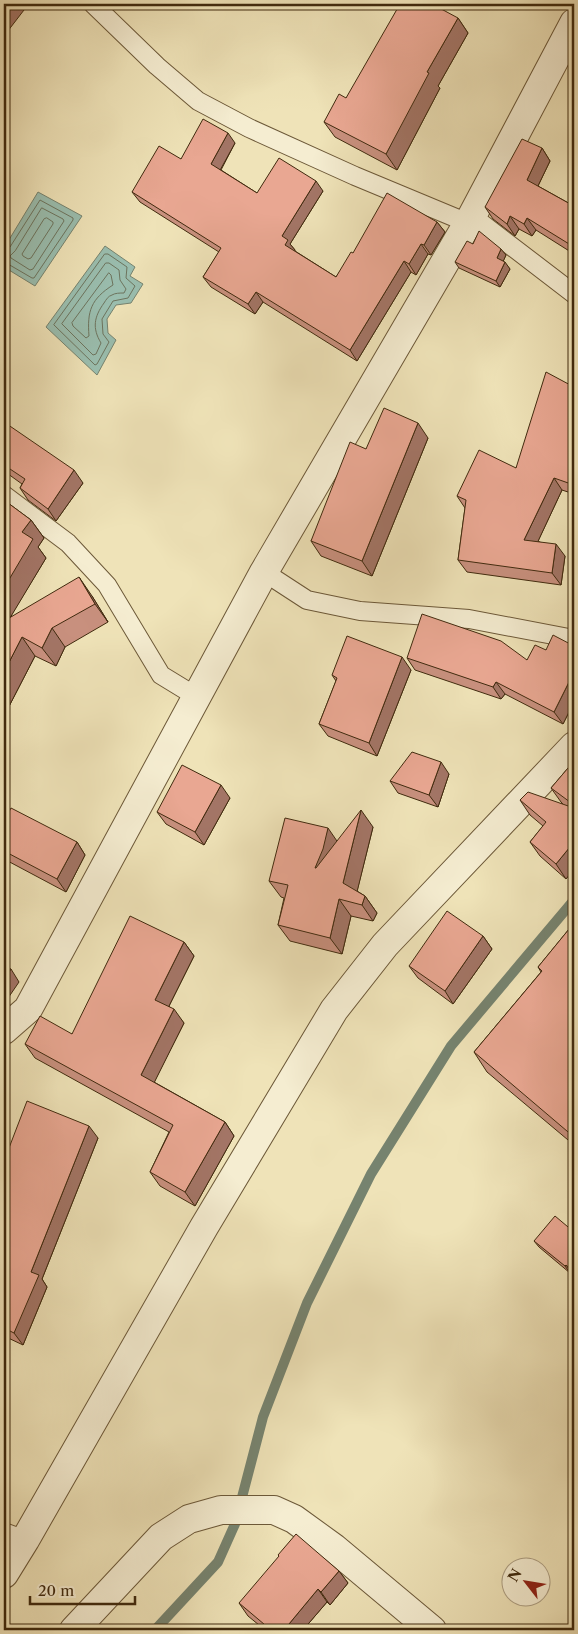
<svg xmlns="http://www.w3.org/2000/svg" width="578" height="1634" viewBox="0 0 578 1634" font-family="'Libre Caslon Text',serif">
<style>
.water{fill:#9abeaf;stroke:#76836f}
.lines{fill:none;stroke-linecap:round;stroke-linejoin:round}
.shore{stroke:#6d745e;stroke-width:1}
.stream{stroke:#76836f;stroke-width:10}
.service-casing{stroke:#6c5838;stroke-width:20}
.minor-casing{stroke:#6c5838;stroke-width:30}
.service{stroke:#f5edd1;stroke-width:18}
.minor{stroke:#f5edd1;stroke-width:28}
.wall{fill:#c8907e;stroke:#402a0e}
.shaded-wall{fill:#a37566;stroke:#402a0e}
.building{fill:#e9a792;stroke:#402a0e}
</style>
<rect width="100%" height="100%" fill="#efe3b8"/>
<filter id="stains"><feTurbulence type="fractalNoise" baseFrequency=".004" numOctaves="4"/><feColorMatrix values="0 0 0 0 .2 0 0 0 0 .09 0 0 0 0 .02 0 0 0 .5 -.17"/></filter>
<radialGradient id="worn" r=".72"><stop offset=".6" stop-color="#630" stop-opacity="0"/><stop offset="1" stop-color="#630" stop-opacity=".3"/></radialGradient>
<g class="water">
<path d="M38,192L82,216L35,286L4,267V248Z"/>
<path d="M105,246L135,267L130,276L143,284L131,303L116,305L107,319L108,333L116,340L97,375L46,327Z"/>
</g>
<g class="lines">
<g class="shore">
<path d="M42,208L63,219L64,221L33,269L30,270L11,258L10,256L15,251Z"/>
<path d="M47,218L53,222V224L31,258L28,259L23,256L22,254L44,219Z"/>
<path d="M4,250L10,247L40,200L73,218V220L34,278H32L8,264L4,263"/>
<path d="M105,254H108L127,267L126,278L135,286L128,298L113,301L102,319L103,334L109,342L97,364L95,365L54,325Z"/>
<path d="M106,263H109L119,270L120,280L126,289L124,293C120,293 115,293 112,295C108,296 106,300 104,303C94,317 92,328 101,343L96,354L93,355L62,324Z"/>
<path d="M109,273L111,275L113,285C91,299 87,311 89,336L86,338L73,326L72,323Z"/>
</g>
<path class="stream" d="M155,1630L218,1562L235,1524L263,1417L307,1303L371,1174L451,1046L574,900"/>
<g class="service-casing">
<g id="service">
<path d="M93,4L157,66L198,101L249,128L355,176L468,223"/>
<path d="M472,216L574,294"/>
<path d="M4,495L68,543L107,585L161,675L197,697"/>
<path d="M264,572L307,600L360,611L469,619L574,639"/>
<path d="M4,1532L25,1540"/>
</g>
</g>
<g class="minor-casing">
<g id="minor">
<path d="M4,1030L28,1009L264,572L472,216L574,23"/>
<path d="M4,1574L25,1540L204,1227L334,1010L385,945L574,746"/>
<path d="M74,1630L161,1537L189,1519L221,1510H274L294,1519L334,1548L432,1630"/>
</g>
</g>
<use href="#service" class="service"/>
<use href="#minor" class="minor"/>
</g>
<g class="wall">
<path d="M458,18L468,33L438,86L440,88L397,170L335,137L324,122L346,98Z"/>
<path d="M235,143L221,170L257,193L323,191L290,244L295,250V251L336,277L353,253L437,222L445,232L431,255L428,254L416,275L411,272L357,361L263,302L255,314L211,287L203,277L219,252L140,202L132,192L181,159Z"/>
<path d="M542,148L550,161L538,186L572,205L574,201V254L536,230L532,236L519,229L515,236L493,219L485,207Z"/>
<path d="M473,244L506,255L503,261L510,269L500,287L459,268L455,262Z"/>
<path d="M574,387V494L562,490L538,541L565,556L561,585L467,572L458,560L465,508L457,496L516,468Z"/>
<path d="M4,422L83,483L56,521L28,500L20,488L22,484L4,471Z"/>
<path d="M428,438L372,576L321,556L311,541L366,449Z"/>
<path d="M4,500L31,520L44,538L38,547L46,558L10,617L92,596L108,622L65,647L56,666L35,656L4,716Z"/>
<path d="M574,646V702L563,724L505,694L501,699L415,670L407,658L527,660L546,650Z"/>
<path d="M411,670L377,756L328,736L319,724L336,681L332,675Z"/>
<path d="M574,761V869L566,879L540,856L530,842L543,826L530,815L520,800L563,804L561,802L551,788Z"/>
<path d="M449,774L438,807L398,793L390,781Z"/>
<path d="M230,798L204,845L166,824L157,812Z"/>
<path d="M4,821L77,842L85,855L66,892L4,859Z"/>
<path d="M373,827L357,891L365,896L377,913L373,921L351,916L342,954L290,941L278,925L284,898L281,897L269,881L337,841Z"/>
<path d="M574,923V1145L487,1072L474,1052L541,972L538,967Z"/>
<path d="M483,936L492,949L453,1004L418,978L409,966Z"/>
<path d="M184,942L194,956L169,1006L184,1023L154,1082L225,1122L234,1136L195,1206L160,1186L150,1172L169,1132L35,1058L25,1044L72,1034Z"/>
<path d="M98,1138L42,1279L47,1287L23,1345L4,1336V1161Z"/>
<path d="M574,1232V1275L571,1272L570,1273L539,1247L534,1241Z"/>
<path d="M339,1571L348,1583L330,1605L327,1602L303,1630H265L248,1616L239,1603Z"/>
</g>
<g class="shaded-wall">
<path d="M7,4H20L24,10L4,36V8Z"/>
<path d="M458,18L468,33L438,86L440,88L397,170L386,154L427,72Z"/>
<path d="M228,133L235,143L218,174L211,164Z"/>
<path d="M542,148L550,161L535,192L527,180Z"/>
<path d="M316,181L323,191L290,244L295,250L292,256L285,245L282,236Z"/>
<path d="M510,216L519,229L515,236L507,224Z"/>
<path d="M527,218L536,230L532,236L524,224Z"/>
<path d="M437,222L445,232L431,255L424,245Z"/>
<path d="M421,244L428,254L416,275L409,264Z"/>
<path d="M501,249L506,255L502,264L497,258Z"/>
<path d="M404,261L411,272L357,361L350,350Z"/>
<path d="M505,262L510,269L500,287L496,281Z"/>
<path d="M256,292L263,302L255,314L248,304Z"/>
<path d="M418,423L428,438L372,576L362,561Z"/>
<path d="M74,470L83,483L56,521L48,509Z"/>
<path d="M554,478L562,490L533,552L524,540Z"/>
<path d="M31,520L44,538L38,547L46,558L4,628V588L22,532Z"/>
<path d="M556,544L565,556L561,585L552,573Z"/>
<path d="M79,577L92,596L108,622L95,604Z"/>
<path d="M52,628L65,647L56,666L42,648Z"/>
<path d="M22,637L35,656L4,716V672Z"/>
<path d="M402,657L411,670L377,756L369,743Z"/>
<path d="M574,672V702L563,724L554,712Z"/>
<path d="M496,682L505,694L501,699L493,687Z"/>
<path d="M441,762L449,774L438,807L429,795Z"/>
<path d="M221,785L230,798L204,845L195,832Z"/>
<path d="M361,810L373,827L355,900L343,883Z"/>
<path d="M328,828L339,844L327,884L315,868Z"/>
<path d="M77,842L85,855L66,892L57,879Z"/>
<path d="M574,842V869L566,879L556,864Z"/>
<path d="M365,896L377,913L373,921L362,905Z"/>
<path d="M339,899L351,916L342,954L330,938Z"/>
<path d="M483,936L492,949L453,1004L445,991Z"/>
<path d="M184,942L194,956L165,1014L155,1000Z"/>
<path d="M11,969L19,982L4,1004V979Z"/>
<path d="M174,1009L184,1023L151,1089L141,1075Z"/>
<path d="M225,1122L234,1136L195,1206L185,1192Z"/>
<path d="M89,1126L98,1138L42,1279L47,1287L23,1345L14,1333L31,1272Z"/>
<path d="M566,1265L571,1272L570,1273L565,1266Z"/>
<path d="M339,1571L348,1583L330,1605L321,1592Z"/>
<path d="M318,1589L327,1602L303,1630H284Z"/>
</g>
<g class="building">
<path d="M400,4H432L458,18L427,72L429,73L386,154L324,122L339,94L346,98Z"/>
<path d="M203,119L228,133L211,164L257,193L279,158L316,181L282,236L288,240L285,245L336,277L351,252L353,253L387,193L437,222L424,245L421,244L409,264L404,261L350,350L256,292L248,304L203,277L221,248L132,192L159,146L181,159Z"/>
<path d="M522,139L542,148L527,180L572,205L574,201V247L527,218L524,224L510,216L507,224L485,207Z"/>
<path d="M479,231L501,249L497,258L505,262L496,281L455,262L467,241L473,244Z"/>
<path d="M546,372L574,387V485L554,478L524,540L556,544L552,573L458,560L466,500L457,496L479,450L516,468Z"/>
<path d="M384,408L418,423L362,561L311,541L350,442L366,449Z"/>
<path d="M4,422L74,470L48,509L20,488L25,479L4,465Z"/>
<path d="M4,500L31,520L22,532L33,539L4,588Z"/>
<path d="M79,577L95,604L52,628L42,648L22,637L4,672V621Z"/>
<path d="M422,614L501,641L527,660L535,645L546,650L553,635L574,646V672L554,712L496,682L493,687L407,658Z"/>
<path d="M347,636L402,657L369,743L319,724L337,678L332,675Z"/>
<path d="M412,752L441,762L429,795L390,781Z"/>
<path d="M574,761V805L551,788Z"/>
<path d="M182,765L221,785L195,832L157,812Z"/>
<path d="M528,792L574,808V842L556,864L530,842L546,822L520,800Z"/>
<path d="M11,808L77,842L57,879L4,851V821Z"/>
<path d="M361,810L343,883L365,896L362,905L339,899L330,938L278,925L288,885L269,881L285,818L328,828L323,849L315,868H316Z"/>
<path d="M447,911L483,936L445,991L409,966Z"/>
<path d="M130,916L184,942L155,1000L174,1009L141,1075L225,1122L185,1192L150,1172L173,1125L25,1044L40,1016L72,1034Z"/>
<path d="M574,923V1137L474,1052L542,971L538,967Z"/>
<path d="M4,965L11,969L4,979Z"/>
<path d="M27,1101L89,1126L31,1272L39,1275L14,1333L4,1328V1161Z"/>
<path d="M555,1216L574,1232V1272L566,1265L565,1266L534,1241Z"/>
<path d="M296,1534L339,1571L321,1592L318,1589L284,1630H271L239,1603L279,1556L278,1555Z"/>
</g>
<rect width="578" height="1634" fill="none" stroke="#efe3b8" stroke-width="20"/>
<rect x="5" y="5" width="568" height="1624" fill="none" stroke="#402a0e" stroke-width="2.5"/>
<rect x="10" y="10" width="558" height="1614" fill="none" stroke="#402a0e"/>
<g transform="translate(526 1582) rotate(301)"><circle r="24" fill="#f5edd1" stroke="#ad9f83"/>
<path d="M0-4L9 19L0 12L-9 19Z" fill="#8f2418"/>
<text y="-8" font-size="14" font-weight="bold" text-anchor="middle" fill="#402a0e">N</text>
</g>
<path d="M30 1596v8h105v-8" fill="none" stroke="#402a0e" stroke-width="2.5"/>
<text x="38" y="1596" font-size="15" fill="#402a0e" stroke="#f5edd1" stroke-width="4" paint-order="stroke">20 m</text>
<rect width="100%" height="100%" filter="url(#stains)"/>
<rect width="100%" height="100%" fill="url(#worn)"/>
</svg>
